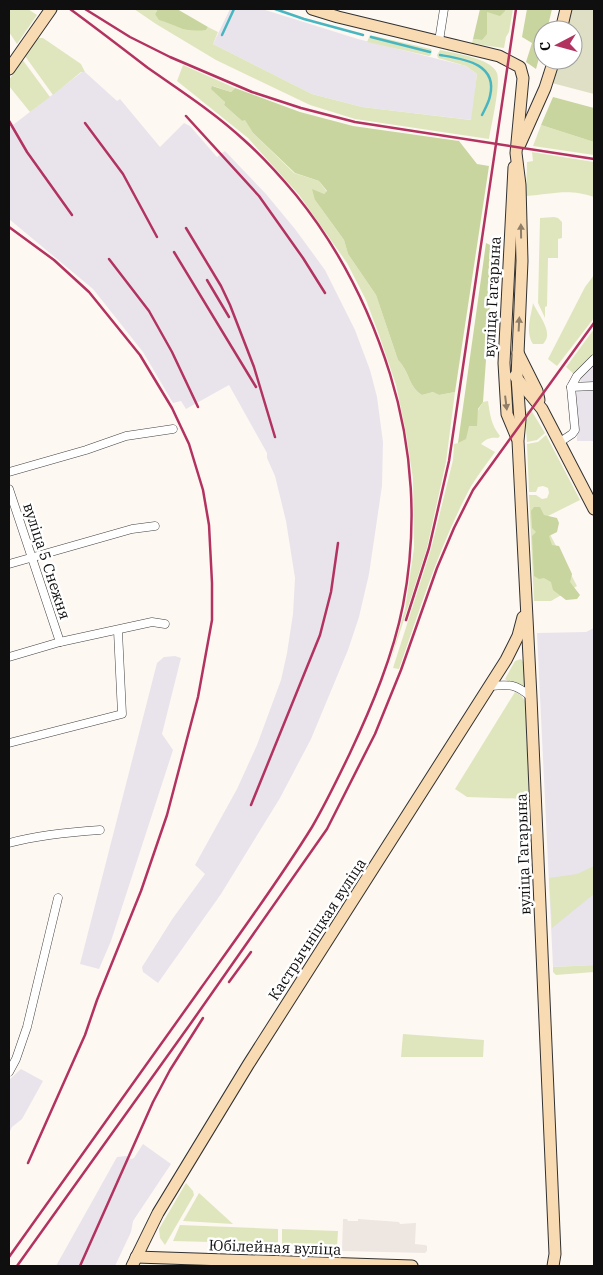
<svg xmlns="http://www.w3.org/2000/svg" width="603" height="1275" viewBox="0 0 603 1275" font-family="'IBM Plex Serif',serif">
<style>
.industrial{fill:#e9e4ec}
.green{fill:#dfe6be}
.forest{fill:#c8d59f}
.cemetery{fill:#dedfc4}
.plaza{fill:#eee6e1}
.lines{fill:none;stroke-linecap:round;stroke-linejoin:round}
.stream{stroke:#48b6c1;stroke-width:2.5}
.street-casing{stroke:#424242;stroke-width:9}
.secondary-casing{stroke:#313131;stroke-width:13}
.street{stroke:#fff;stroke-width:8}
.secondary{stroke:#f8dbb3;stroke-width:11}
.rail{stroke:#b33360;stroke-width:2.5}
.oneway{fill:#8f7f69}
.labels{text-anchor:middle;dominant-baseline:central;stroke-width:5;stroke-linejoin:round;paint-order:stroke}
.street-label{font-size:15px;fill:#0f0f0f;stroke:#fff}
</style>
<rect width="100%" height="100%" fill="#fef8f2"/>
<g class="industrial">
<path d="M230,9H262L358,39L466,66L477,74L472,120L362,107L312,94L213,44Z"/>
<path d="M82,72H85L117,101L120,99L160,147L184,123L190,126L217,157L225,151L266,194L295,229L325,270L355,330L370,370L377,397L383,442L382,486L369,574L359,617L348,650L311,739L280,798L221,894L158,983L143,972L142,967L173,918L205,874L195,865L237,789L257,745L281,680L287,653L293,614L295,578L286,521L275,476L267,458V453L229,385L186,409L181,401L173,403L143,352L93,289L9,219V128Z"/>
<path d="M594,362V441H577L575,394L581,383L580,378Z"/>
<path d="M594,628V894L593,896L594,965L553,967L537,633L586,632Z"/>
<path d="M175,656L181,658L162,734L173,750L111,941L99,969L80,964L157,663L164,657Z"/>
<path d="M21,1069L43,1081L22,1119L12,1127L9,1133V1080Z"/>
<path d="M143,1144L171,1164L133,1221L131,1232L115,1266H56L117,1157L126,1156L131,1159L134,1158Z"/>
</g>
<g class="green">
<path d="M9,9H28L37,15L17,44L9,32Z"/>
<path d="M134,9H158L155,14C174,25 183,31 206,30L208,27L218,32L213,44L312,94L362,107L471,120L477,74L466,66L438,58L437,55L440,50C454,53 491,58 497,73C501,84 491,126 489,139L355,119L310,105L216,60L156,24Z"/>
<path d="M505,9H513L509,32L506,37L504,48L488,46L472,43L473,39L482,40L487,12L505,11Z"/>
<path d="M370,35L431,49L432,51L431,55L429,56L367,42Z"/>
<path d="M39,38H43L81,64L85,72H81L53,95L25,56L37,39Z"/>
<path d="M22,59L50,97L30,112L9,86V80Z"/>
<path d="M183,65L235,88L231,92L213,86L225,102L224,105L242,121L245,119L253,133L294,173L319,181L327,192L315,200L344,240L348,254L376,295L398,360C410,372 408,386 422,395L433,392L439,395L455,392L446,462L427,548L389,666L405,609L414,548L413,479L406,433L396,385L379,335L366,300L347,263L299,195L248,138L177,81Z"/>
<path d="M541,125L594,142V155L533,146Z"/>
<path d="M532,152L594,162V197C568,188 553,194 526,196L527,162L533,161Z"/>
<path d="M554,217L558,218L562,222V238L558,239V258H548L547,306L545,307V318L538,303L540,218Z"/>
<path d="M594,275V318L557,366L548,359L585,287Z"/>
<path d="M533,303C538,315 555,333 543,344H533C525,332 531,316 533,303Z"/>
<path d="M594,329V355L575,375L566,367Z"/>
<path d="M488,401C490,414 491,425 500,436L498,438C490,437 486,439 481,444L495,452C486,465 476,477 469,490C439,547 420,609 399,669L393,668L431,549L453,460L454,444L458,443L483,402Z"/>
<path d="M531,410L545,433L537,440L527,442L525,413L527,411Z"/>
<path d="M546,435L580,500L542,519L577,586L551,601H534L529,495H536L542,499L547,498L549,493L548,488L543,486L538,487L536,492H529L527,444L538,442Z"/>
<path d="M521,659L524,663L525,684L522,686L509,682L505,679L515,661Z"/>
<path d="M515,692L521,695L525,701L529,799L467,797L455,789Z"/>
<path d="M594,866V894L552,928L549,878L577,874Z"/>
<path d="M594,965V972L556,975L553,972V967Z"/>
<path d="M403,1034L484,1040L483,1057H401Z"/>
<path d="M186,1183L193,1191L194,1195L165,1245L160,1238L159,1229Z"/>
<path d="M199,1193L233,1224L183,1221Z"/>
<path d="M180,1225L278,1229V1244L173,1241Z"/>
<path d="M282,1229L338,1231L337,1247L282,1244Z"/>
</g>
<g class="forest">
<path d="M158,9H177L208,27L206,30C197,31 186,31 178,27C171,24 166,22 159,20L155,14Z"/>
<path d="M480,9H505V11L500,16L487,12V34L482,40L473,39Z"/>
<path d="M527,9H552L547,30H543V44L536,69L526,62L532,43L522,37Z"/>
<path d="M212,86L231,92L235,88L300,112L353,126L459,141L477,164L489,166L455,392L439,395L433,392L422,395C408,386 410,372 398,360L376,295L348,254L344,240L315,200L312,189L324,194L327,191L319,181L295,173L253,133L245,120L242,121L224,105L225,102L211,89Z"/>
<path d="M553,97L594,108V142L541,125Z"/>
<path d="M486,243L494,247L483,402L478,409L477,426H469L466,439L458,443Z"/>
<path d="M534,507H540L544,515L557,518L559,523L557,532L549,536L552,545L559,546L572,574L570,582L580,595L577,599L566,600L553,590L551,582L544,578L539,579L534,576L532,536L536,532L532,528L531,511Z"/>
</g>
<path class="cemetery" d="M572,9H594V94L552,83L558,60H573V30H567Z"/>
<path class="plaza" d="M343,1219H347L348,1221H358V1219L399,1222L400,1224L416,1223L415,1244L425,1245L427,1246V1251L425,1253L342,1251Z"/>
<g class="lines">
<g class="stream">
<path d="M275,9L304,19L363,35"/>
<path d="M222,35L234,9"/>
<path d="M371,37L430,52"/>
<path d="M440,55C463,59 498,63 490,96C489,102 485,109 482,115"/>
</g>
<g class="street-casing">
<g id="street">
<path d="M439,41L444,9"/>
<path d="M571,387L594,386"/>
<path d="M560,442L572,434L575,430L571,387L577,376L594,359"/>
<path d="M9,472L86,450L126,436L173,429"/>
<path d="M9,489L60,642"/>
<path d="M9,564L132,529L155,526"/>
<path d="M9,657L60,642L152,622L165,624"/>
<path d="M490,686C510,684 516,684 531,697"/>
<path d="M9,743L122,714L118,631"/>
<path d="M9,843C39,835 69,832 100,830"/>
<path d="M9,1072L16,1059L27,1027L58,898"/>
</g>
</g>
<g class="secondary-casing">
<g id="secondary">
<path d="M312,9L338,17L499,56L520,67L523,78L516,153L520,185L522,261L517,377L520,420L518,441L531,697L555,1254L553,1266"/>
<path d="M561,30L566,9"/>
<path d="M9,69L51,9"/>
<path d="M520,144L545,88L554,60"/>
<path d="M514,167L504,363L507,414L517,438"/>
<path d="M518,353L537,391L539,400"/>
<path d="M515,376L542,409L594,509"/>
<path d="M136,1257L412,1266"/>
<path d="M132,1266L158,1213L248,1065L506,660L518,636L523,617"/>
</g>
</g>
<use href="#street" class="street"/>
<use href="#secondary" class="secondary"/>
<g class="rail">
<path d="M85,9L130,37L170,57L252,92L301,108L355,122L594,159"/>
<path d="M186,116L259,196L303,258L325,293"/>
<path d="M9,121L27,152L72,215"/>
<path d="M85,123L123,174L157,237"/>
<path d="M9,227L54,260L89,292L140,355L172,408L189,444L203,490L209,525L212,583V620L198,697L167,815L141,891L97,1000L85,1035L28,1163"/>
<path d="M186,228L221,286L230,305L254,367L275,437"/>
<path d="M174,252L256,387"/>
<path d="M109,259L149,311L172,352L198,407"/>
<path d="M207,280L229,317"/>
<path d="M406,620L429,548L449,461L516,9"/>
<path d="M251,805L320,635L331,592L338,543"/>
<path d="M229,982L251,952"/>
<path d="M9,1257C73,1168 137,1078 201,988C239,935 278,882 312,827C326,803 338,778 350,753C372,706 393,656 403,605C418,528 413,448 390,374C370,310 339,248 296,195C280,176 263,157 244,140C215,113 181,91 148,68C122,48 96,28 70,9"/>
<path d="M17,1266L191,1023L327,829L375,734L401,670L437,568L454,528L473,490L594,323"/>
<path d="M80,1266L153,1102L170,1070L203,1018"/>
</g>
</g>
<defs><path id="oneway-solid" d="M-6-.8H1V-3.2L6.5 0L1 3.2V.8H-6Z" transform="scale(1.25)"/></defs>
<g class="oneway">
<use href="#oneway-solid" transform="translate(521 231) rotate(-91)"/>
<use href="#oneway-solid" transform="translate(519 324) rotate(-87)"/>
<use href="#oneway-solid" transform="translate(506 403) rotate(83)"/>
</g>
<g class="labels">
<g class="street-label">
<text transform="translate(492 297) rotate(-87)">вуліца Гагарына</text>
<text transform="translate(47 561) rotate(72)">вуліца 5 Снежня</text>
<text transform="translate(523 854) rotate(-92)">вуліца Гагарына</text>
<text transform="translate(317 929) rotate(-57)">Кастрычніцкая вуліца</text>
<text transform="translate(275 1247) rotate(2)">Юбілейная вуліца</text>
</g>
</g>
<rect width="603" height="1275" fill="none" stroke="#0f0f0f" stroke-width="20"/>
<g transform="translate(558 45) rotate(264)"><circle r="24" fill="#ffffff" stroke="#9f9f9f"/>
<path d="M0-4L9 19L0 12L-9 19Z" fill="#b33360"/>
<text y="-8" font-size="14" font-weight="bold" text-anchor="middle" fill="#0f0f0f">С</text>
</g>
</svg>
